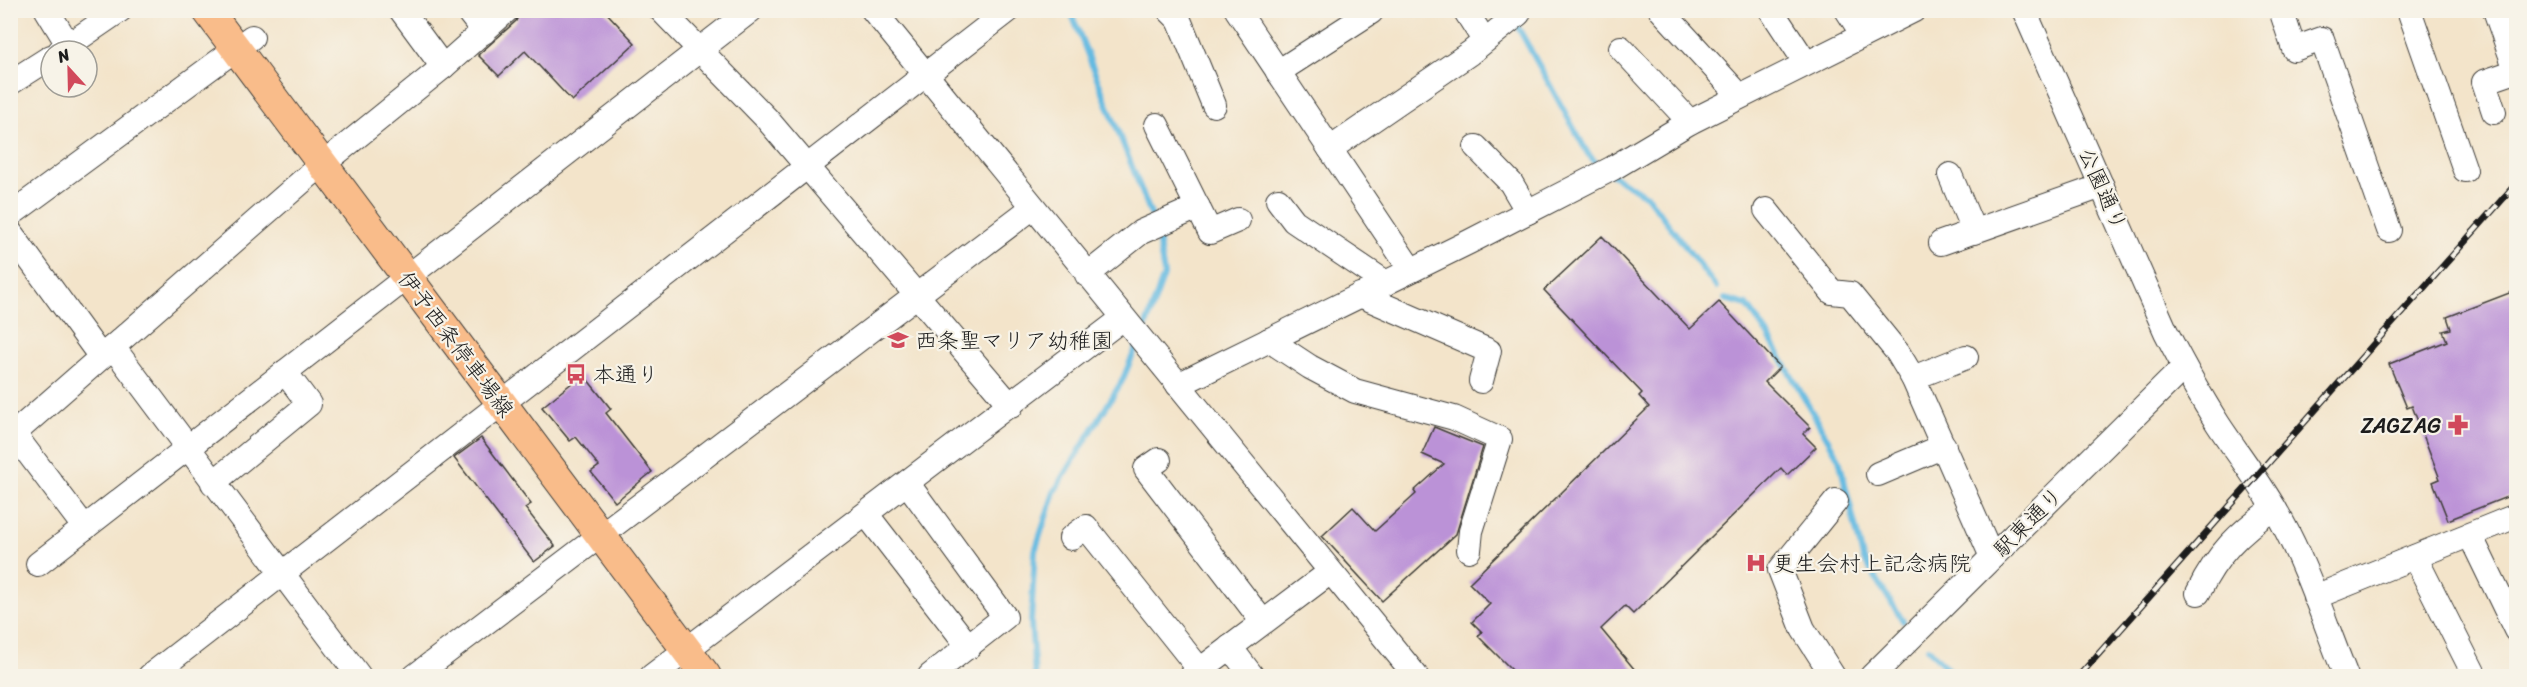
<svg xmlns="http://www.w3.org/2000/svg" width="2527" height="687" viewBox="0 0 2527 687" font-family="Sriracha,'Klee One',sans-serif">
<style>
.lines{fill:none;stroke-linecap:round;stroke-linejoin:round}
.stream{stroke:#64bae1;stroke-width:6}
.building{fill:#bb92d7}
.minor-casing{stroke:#3c3a36;stroke-width:26}
.major-casing{stroke:#3c3a36;stroke-width:32}
.minor{stroke:#fff;stroke-width:24}
.major{stroke:#f9bc8a;stroke-width:30}
.rail-casing{stroke:#1c1c1c;stroke-width:7}
.rail{stroke:#f7f3e8;stroke-width:4.5;stroke-dasharray:14;stroke-linecap:butt}
.labels{text-anchor:middle;dominant-baseline:central;stroke-width:4.5;stroke-linejoin:round;paint-order:stroke}
.street-label{font-size:22px;fill:#1c1c1c;stroke:#f7f3e8}
.poi-label{font-size:22px;fill:#1c1c1c;stroke:#f7f3e8;text-anchor:start}
</style>
<rect width="100%" height="100%" fill="#f7f3e8"/>
<filter id="ink" filterUnits="userSpaceOnUse"><feTurbulence type="fractalNoise" baseFrequency=".0167" numOctaves="2"/><feDisplacementMap in="SourceGraphic" scale="12" xChannelSelector="R" yChannelSelector="G"/><feConvolveMatrix kernelMatrix="1 2 1 2 8 2 1 2 1" color-interpolation-filters="sRGB"/></filter>
<filter id="wash" filterUnits="userSpaceOnUse"><feTurbulence type="fractalNoise" baseFrequency=".008" numOctaves="4" result="noise"/><feDisplacementMap in="SourceGraphic" scale="24" xChannelSelector="R" yChannelSelector="G"/><feGaussianBlur stdDeviation="1.35" result="paint"/><feColorMatrix in="noise" values="0 0 0 0 0 0 0 0 0 0 0 0 0 0 0 0 0 1.4 0 .05"/><feComposite in="paint" operator="in"/></filter>
<g filter="url(#wash)">
<rect width="100%" height="100%" fill="#f3e4ca"/>
<g class="lines">
<g class="stream">
<path d="M1070,10L1154,222"/>
<path d="M1515,22L1588,154L1601,168"/>
<path d="M1612,175L1647,196L1716,287"/>
<path d="M1725,299L1747,305L1768,335L1839,459L1863,558L1903,621"/>
<path d="M1144,331L1164,275L1157,232"/>
<path d="M1928,648L1954,676"/>
<path d="M1035,676L1031,623L1035,551L1054,492L1122,381L1138,343"/>
</g>
</g>
<g id="blocks">
<g class="building">
<path d="M521,10H604L635,43L572,101L525,51L499,76L478,55L516,21Z"/>
<path d="M1602,236L1690,329L1719,302L1780,367L1765,382L1810,427L1803,434L1816,447L1787,475L1781,468L1633,614L1625,606L1601,629L1640,676H1518L1478,636L1482,632L1472,622L1490,604L1469,583L1649,407L1639,396L1642,393L1544,290Z"/>
<path d="M2517,290V493L2448,520L2433,482L2440,479L2412,406L2407,408L2389,364L2447,341L2443,331L2451,329L2447,317Z"/>
<path d="M583,374L611,409L606,413L652,472L615,502L591,472L599,466L576,437L570,441L542,407Z"/>
<path d="M1434,427L1483,447L1456,534L1382,601L1322,536L1353,507L1375,531L1416,494L1414,491L1444,464L1422,454Z"/>
<path d="M481,438L531,504L525,508L555,546L534,562L454,458Z"/>
</g>
</g>
</g>
<g filter="url(#ink)">
<use href="#blocks" fill-opacity="0" stroke="#3c3a36" stroke-width="1.5"/>
<g class="lines">
<g class="minor-casing">
<g id="minor">
<path d="M47,10L72,51"/>
<path d="M401,10L443,67"/>
<path d="M467,10L484,32"/>
<path d="M661,10L766,118L1011,406"/>
<path d="M873,10L1416,676"/>
<path d="M1169,10L1179,20L1214,105"/>
<path d="M1237,10L1411,270"/>
<path d="M1465,10L1484,40"/>
<path d="M1661,10L1740,96"/>
<path d="M1771,10L1806,63"/>
<path d="M1847,10L1863,35"/>
<path d="M2024,10L2166,332C2182,363 2199,394 2218,424C2239,456 2263,486 2281,520C2308,569 2325,624 2346,676"/>
<path d="M2281,10L2294,49L2322,39L2389,230"/>
<path d="M2409,10L2465,170"/>
<path d="M2495,10L2516,70"/>
<path d="M1621,48L1690,122"/>
<path d="M60,51L120,10"/>
<path d="M1278,72L1371,12"/>
<path d="M10,83L51,57"/>
<path d="M2494,112L2484,82L2516,71"/>
<path d="M1157,125L1210,232L1238,220"/>
<path d="M1476,147L1511,183L1528,212"/>
<path d="M1330,149L1470,53L1518,14V10"/>
<path d="M1950,175L1974,232"/>
<path d="M1278,200L1294,221L1386,283"/>
<path d="M1766,210L1832,292L1850,294L1898,353L1913,378L1992,557"/>
<path d="M10,215L252,37"/>
<path d="M10,232L101,357"/>
<path d="M1941,243L2102,186"/>
<path d="M1087,275L1141,232L1198,207"/>
<path d="M1360,295L1489,351L1481,381"/>
<path d="M1269,340L1310,367L1355,391L1454,418L1500,439L1471,531L1469,550"/>
<path d="M113,347L359,676"/>
<path d="M1913,378L1966,357"/>
<path d="M1178,385L1469,242L1613,168L1690,122L1914,10"/>
<path d="M14,434L85,528"/>
<path d="M10,437L307,177L443,67L507,10"/>
<path d="M1159,460L1146,469L1263,622"/>
<path d="M1878,474L1944,446"/>
<path d="M213,483L309,404L285,372"/>
<path d="M908,484L1005,617L930,676"/>
<path d="M867,515L969,647"/>
<path d="M2470,535L2516,630"/>
<path d="M1071,538L1086,527L1200,670"/>
<path d="M2415,557L2475,676"/>
<path d="M38,564L751,10"/>
<path d="M2198,593C2217,554 2239,532 2274,508"/>
<path d="M2315,597L2516,516"/>
<path d="M1230,647L1252,676"/>
<path d="M150,676L1009,10"/>
<path d="M415,676L1032,208"/>
<path d="M652,676L1122,319"/>
<path d="M1192,676L1329,573"/>
<path d="M1833,676L1803,629L1780,570L1836,501"/>
<path d="M1872,676L2184,367"/>
</g>
</g>
<g class="major-casing">
<path id="major" d="M207,10L706,676"/>
</g>
<use href="#minor" class="minor"/>
<use href="#major" class="major"/>
<g class="rail-casing">
<path id="rail" d="M2079,676L2516,184"/>
</g>
<use href="#rail" class="rail"/>
</g>
</g>
<defs>
<g id="school-bare" transform="scale(1.62)"><path d="M0-5L7-2L0 1L-7-2ZM-4 1L0 2.5L4 1V4Q0 6-4 4Z" fill="#d1495b" stroke="#f7f3e8" stroke-width="2.5" paint-order="stroke"/></g>
<g id="bus-bare" transform="scale(1.62)"><path d="M-5-6H5V4H4V6H2V4H-2V6H-4V4H-5ZM-3.5-4V0h7V-4ZM-3.5 1.2v1.5H-2V1.2ZM2 1.2v1.5H3.5V1.2Z" fill="#d1495b" stroke="#f7f3e8" stroke-width="2.5" paint-order="stroke"/></g>
<g id="pharmacy-bare" transform="scale(1.62)"><path d="M-2-6h4v4h4v4h-4v4h-4v-4h-4v-4h4Z" fill="#d1495b" stroke="#f7f3e8" stroke-width="2.5" paint-order="stroke"/></g>
<g id="hospital-bare" transform="scale(1.62)"><path d="M-5-5h3v3.5h4V-5h3V5h-3V1.5h-4V5h-3Z" fill="#d1495b" stroke="#f7f3e8" stroke-width="2.5" paint-order="stroke"/></g>
</defs>
<g fill-rule="evenodd">
<use href="#school-bare" x="898" y="340"/>
<use href="#bus-bare" x="576" y="374"/>
<use href="#pharmacy-bare" x="2458" y="425"/>
<use href="#hospital-bare" x="1756" y="563"/>
</g>
<g class="labels">
<g class="street-label">
<text transform="translate(2103 189) rotate(66)">公園通り</text>
<text transform="translate(456 344) rotate(53)">伊予西条停車場線</text>
<text transform="translate(2028 522) rotate(-45)">駅東通り</text>
</g>
<g class="poi-label">
<text x="915" y="340">西条聖マリア幼稚園</text>
<text x="593" y="374">本通り</text>
<text x="2441" y="425" text-anchor="end">ZAGZAG</text>
<text x="1773" y="563">更生会村上記念病院</text>
</g>
</g>
<rect width="2527" height="687" fill="none" stroke="#f7f3e8" stroke-width="36"/>
<g transform="translate(69 69) rotate(338)"><circle r="28" fill="#f7f3e8" stroke="#9f9d96" stroke-width="1.5"/>
<path d="M0-4.5L10 22L0 15L-10 22Z" fill="#d1495b"/>
<text y="-9" font-size="16" font-weight="bold" text-anchor="middle" fill="#1c1c1c">N</text>
</g>
</svg>
